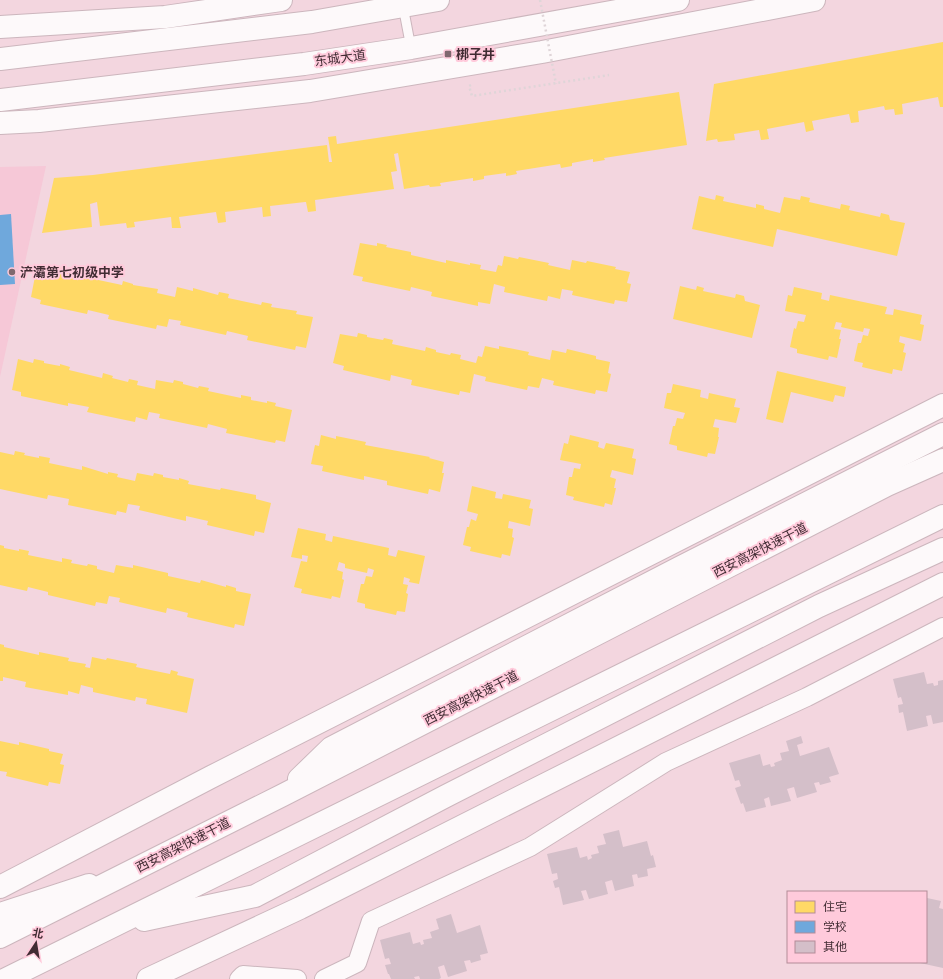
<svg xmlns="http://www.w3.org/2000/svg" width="943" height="979" viewBox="0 0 943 979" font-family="Rubik,'Noto Sans SC',sans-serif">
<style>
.built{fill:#f6c8d7}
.homes{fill:#ffd966}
.schools{fill:#6fa8dc}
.building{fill:#d4bfc9}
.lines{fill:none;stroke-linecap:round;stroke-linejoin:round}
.service-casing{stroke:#ccb6bd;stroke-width:11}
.minor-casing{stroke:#ccb6bd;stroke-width:20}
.tertiary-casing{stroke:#ccb6bd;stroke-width:24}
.secondary-casing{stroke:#ccb6bd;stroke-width:24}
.primary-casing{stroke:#ccb6bd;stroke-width:24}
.trunk-casing{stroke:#ccb6bd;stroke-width:24}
.path{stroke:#dfd5d8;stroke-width:2.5;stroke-dasharray:2 3;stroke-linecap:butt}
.service{stroke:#fdf9fa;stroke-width:9}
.minor{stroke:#fdf9fa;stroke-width:18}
.tertiary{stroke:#fdf9fa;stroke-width:22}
.secondary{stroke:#fdf9fa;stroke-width:22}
.primary{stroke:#fdf9fa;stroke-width:22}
.trunk{stroke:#fdf9fa;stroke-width:22}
.path-bridge{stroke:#dfd5d8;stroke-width:2.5;stroke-dasharray:2 3;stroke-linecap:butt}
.poi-dot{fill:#7f686f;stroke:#ffcadb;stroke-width:1.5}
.labels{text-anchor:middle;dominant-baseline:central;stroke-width:4;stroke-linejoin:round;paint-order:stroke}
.poi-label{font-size:13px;font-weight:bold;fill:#412c33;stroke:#ffcadb;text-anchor:start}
.street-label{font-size:13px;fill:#412c33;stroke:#ffcadb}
</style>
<rect width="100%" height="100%" fill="#f3d6df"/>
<path class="built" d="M46,166L0,377V167Z"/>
<g class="homes">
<path d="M943,42V107H940L938,97L902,104L903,114L895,115L894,109L885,110L884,106L858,111L859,122L851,123L849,114L812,121L814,130L806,132L804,122L767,129L769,139L761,140L759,130L734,134L735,140L718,142L717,139L706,141L714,84Z"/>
<path d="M679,92L687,145L604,158L605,160L593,162V159L572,163V166L561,168L560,164L516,171L517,174L506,176V173L484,176V179L473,181V178L440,183L441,186L430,187L429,185L404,189L398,153L394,154L397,171L391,172L394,189L315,200L316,211L308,212L306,202H305L270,206L271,216L263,217L262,207L225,212L226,222L218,223L216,212L179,217L181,228H172L171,217L134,222L135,227L127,228L126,223L100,226L97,202L90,204L92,227L42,233L54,178L93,175L327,145L329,162H332L328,137L336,136L337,144Z"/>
<path d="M716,195L724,197L723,201L756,208V204L764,206V209L780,213L784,197L800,200L801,196L810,198L809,202L840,209L841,204L850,206L849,210L880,217L881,213L889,215L890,220L905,223L897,256L777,229L773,247L692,229L699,196L715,200Z"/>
<path d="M360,243L377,246V243L387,245L386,247L411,252V255L446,263V260L470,265V263L481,265L480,269L496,272L498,265L502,266L504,256L518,259L519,257L549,263L548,265L570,270L572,260L586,263L587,261L616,267L615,269L630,272L627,283L631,284L627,302L615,300L614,304L572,295L573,291L562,289L560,299L548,296L547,301L504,292L505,287L494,284L490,304L478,302V306L431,296L432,292L411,287L410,291L362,281L363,277L353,275Z"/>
<path d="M37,266L54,270L55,267L65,269L64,271L80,274V272L90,274L89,278L122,285L123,281L133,284V285L158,289L157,293L175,297L177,287L193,291V288L218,295L219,292L229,294L228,298L261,305L262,302L272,304L271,307L297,311L296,314L313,317L306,348L296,346L295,350L247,340L248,336L227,331L226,335L180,325L181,321L169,319L167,327L157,325L156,329L108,319L109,315L88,310L87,314L40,304L41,300L31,297Z"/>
<path d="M680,286L696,290L697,286L704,288L703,291L735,298L736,294L744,296L745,301L760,305L752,338L673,319Z"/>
<path d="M794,287L822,293L821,299L829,301L830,295L887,307L885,314L893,315L894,309L922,315L920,324L924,325L921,341L900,336L899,342L905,344L903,352L906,353L902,371L893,369L892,374L862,367L863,363L854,361L858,343H861L863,335L868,336L870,329L864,328L863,332L841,327L842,323L836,322L834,329L841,330L839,339H841L837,358L829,356L828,360L797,353V349L790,347L794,328L796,329L798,321L804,322L806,315L785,311L788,295L792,296Z"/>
<path d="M358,333L367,335V337L383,340L384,338L393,340L392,344L425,351L426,347L436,350V352L450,355L451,353L461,355L460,359L476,363L478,356L482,357L485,346L499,349V346L529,352L528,355L550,360L552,350L566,353L567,349L596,356V359L610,362L608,373L611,374L607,392L596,390L595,394L553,385L554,381L542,378L539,388L528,386L527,390L485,381L486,377L474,374L470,393L460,391L459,395L411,385L412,380L391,375L390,381L343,370L344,366L333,363L340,334L357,337Z"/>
<path d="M18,359L33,363L34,359L44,361V363L60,366V364L70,367L69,370L102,378L103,373L113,376L112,378L128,382L129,379L138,381L137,385L155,389L156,380L173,383L174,380L183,382V384L198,388L199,386L209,388L208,391L241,398V395L251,397V400L267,403V401L276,403L275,406L292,410L285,442L276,440L275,443L226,433L227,429L208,424L207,428L159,418L160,414L149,412L147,420L136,417L135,422L87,412L89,407L68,403V406L21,396V392L12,390Z"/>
<path d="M777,371L846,387L844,397L835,395L833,402L791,392L783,423L766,419Z"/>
<path d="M673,384L701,390L700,397L708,399L709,393L736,399L734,407L740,408L736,423L715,419L713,427L719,428L718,437H719L715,454L708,453L707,457L677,450V446L669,444L673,426H675L677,418L683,419L685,413L664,408L667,393H671Z"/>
<path d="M321,435L336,439V436L366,442L365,445L430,457L429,458L444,462L442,473H444L440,492L429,489L428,494L387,485V481L364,476V480L322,471L323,466L311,464L315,445L319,446Z"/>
<path d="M570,435L599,442L598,447L604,449L606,443L634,449L632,458L636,459L633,475L612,470L610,477L616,479L614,488H616L612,505L605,503L604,507L573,500L574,497L566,495L569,477H572L574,468L580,469L581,464L560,460L564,443L568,444Z"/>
<path d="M15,451L25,453L24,455L39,458V456L50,458L49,463L82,470V466L108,474V472L118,474L117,477L135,481L137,473L153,476L154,473L163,475V477L179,480V478L189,481L188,484L220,490L221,488L256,495V499L271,503L264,533L255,531L254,536L207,525L208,521L186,516V521L139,510L140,506L128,504L126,513L117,511L116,515L68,505L69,499L48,495L47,499L0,489V452L14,455Z"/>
<path d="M472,486L496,492L495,498L502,499L503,494L531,500L529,508L533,509L530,526L509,521L508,528L513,529L512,537L514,538L510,556L502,554L501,558L470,551L471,547L463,545L467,527H469L471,519L476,521L478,514L467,511Z"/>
<path d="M298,528L326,534L325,540L332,542L333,536L389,548L388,555L396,557L398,550L425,556L419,584L409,582L410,579L404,577L403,584L408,585L406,593L408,594L405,612L397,611L396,615L365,608V604L357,602L361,584H364L366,576L372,577L374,570L368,568L367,573L345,568V564L339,562L337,570L343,572L342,579L344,580L340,598L332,596L331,599L301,593L302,589L294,587L301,561L307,562L308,556L302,555V559L291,557Z"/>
<path d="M0,545L4,546V548L19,551V549L29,551L28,555L62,562V558L72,560L71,563L87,566L88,564L97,566V569L114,573L116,565L133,568V565L168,573V576L200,583L201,580L226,587V585L236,588V591L251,594L244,626L235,624L234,628L187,617L188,613L167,608L166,613L119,602L120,598L109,596L107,604L96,602L95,606L48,595V592L28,587L27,591L0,585Z"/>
<path d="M0,644L4,645V647L39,655V652L69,658L68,661L86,664L85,667L90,668L92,657L106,660L107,658L137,664L136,667L170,674L171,670L178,672L177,675L194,679L187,713L146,704L147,699L136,697L135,701L93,692V688L81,685L79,694L68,691V695L25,687L26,682L3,677V681H0Z"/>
<path d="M0,741L19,745V742L49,749V751L63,754L60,764L64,765L60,784L49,782L48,786L6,776L7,772L0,771Z"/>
</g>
<path class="schools" d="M11,214L15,284L0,285V215Z"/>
<g class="building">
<path d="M924,672L927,684L933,683L934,686L938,685V681L943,680V722L933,724L931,715L926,716L928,726L907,731L903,712L899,713L898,705L903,704L901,697L898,698L893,679Z"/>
<path d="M801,736L803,743L797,745L800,756L829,747L839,774L829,777L831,782L820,785L819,782L814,783L817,792L797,798L794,787L787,789L791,801L771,806L769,797L764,799L766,807L746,812L743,803L741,804L735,788L741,786L739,780L735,781L729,763L760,754L763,766L770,764L771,767L775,766L774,763L782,760L780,753L789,751L786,741Z"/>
<path d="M619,830L623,847L647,841L651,856L653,855L656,867L647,869L648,876L638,878L637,874L632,875L634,886L615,891L612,880L605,882L608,894L589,899L586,890L581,891L584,900L563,905L559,887L555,888L553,881L558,879L557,873L552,874L547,854L577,847L580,858L587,856L588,860L592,858L591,855L599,853L597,846L606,844L603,834Z"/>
<path d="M927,898L941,901L939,908L943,909V968L920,963V962H926V903Z"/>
<path d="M451,914L457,933L480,925L488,953L480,955L481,960L471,963L470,960L464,961L467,971L448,977L444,965L438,967L441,978L439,979H420L419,976L414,977L415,979H391L389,974H388L385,965L391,964L389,958L385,959L380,940L410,932L413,944L420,942L421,945L424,944L423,940L432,938L430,932L439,929L436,919Z"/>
</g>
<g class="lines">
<g class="service-casing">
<path id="service" d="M403,6L411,48"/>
</g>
<g class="minor-casing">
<g id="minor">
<path d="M239,979L243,975L297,979"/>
<path d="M324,979L357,963L371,921L530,847L666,762L807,697L943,627"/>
</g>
</g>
<g class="tertiary-casing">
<g id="tertiary">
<path d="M0,27L165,17L281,0"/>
<path d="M0,123L39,121L310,91L542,52L814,0"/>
</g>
</g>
<g class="secondary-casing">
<g id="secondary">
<path d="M0,887L211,777L943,405"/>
<path d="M0,914L89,885"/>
<path d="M148,979L300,908L943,584"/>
</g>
</g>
<g class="primary-casing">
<g id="primary">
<path d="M0,59L312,22L438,0"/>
<path d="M0,100L304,64L411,48L678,0"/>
</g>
</g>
<g class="trunk-casing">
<g id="trunk">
<path d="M299,779L331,748L679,568L943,434"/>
<path d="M144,920L255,896L446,796L819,606L943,549"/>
<path d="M0,937L283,795L887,485L943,460"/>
<path d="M6,979L943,516"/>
</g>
</g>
<path class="path" d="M471,85L469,86L472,96L609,75"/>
<use href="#service" class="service"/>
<use href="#minor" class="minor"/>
<use href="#tertiary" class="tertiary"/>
<use href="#secondary" class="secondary"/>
<use href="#primary" class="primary"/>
<use href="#trunk" class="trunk"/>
<path class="path-bridge" d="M540,0L556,84"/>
</g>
<g class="poi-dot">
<rect x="444" y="50" width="8" height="8" rx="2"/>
<circle cx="12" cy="272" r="4"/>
</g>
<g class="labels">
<g class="poi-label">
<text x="456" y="54">梆子井</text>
<text x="20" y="272">浐灞第七初级中学</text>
</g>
<g class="street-label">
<text transform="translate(340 58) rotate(-8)">东城大道</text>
<text transform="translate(760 550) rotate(-27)">西安高架快速干道</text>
<text transform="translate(471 698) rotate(-27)">西安高架快速干道</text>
<text transform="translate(183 845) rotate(-27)">西安高架快速干道</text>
</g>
</g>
<rect x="787" y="891" width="140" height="72" fill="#ffcadb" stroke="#b38b98"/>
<rect x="795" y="901" width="20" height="12" fill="#ffd966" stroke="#b38b98"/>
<text x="823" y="911" font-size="12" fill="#412c33">住宅</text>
<rect x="795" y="921" width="20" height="12" fill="#6fa8dc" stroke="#b38b98"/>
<text x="823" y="931" font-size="12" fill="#412c33">学校</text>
<rect x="795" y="941" width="20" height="12" fill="#d4bfc9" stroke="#b38b98"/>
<text x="823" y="951" font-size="12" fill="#412c33">其他</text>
<g transform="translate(36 943) rotate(12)" stroke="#ffcadb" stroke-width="3" paint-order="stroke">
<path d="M0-3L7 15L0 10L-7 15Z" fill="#412c33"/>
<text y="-6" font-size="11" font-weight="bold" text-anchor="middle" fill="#412c33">北</text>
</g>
</svg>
